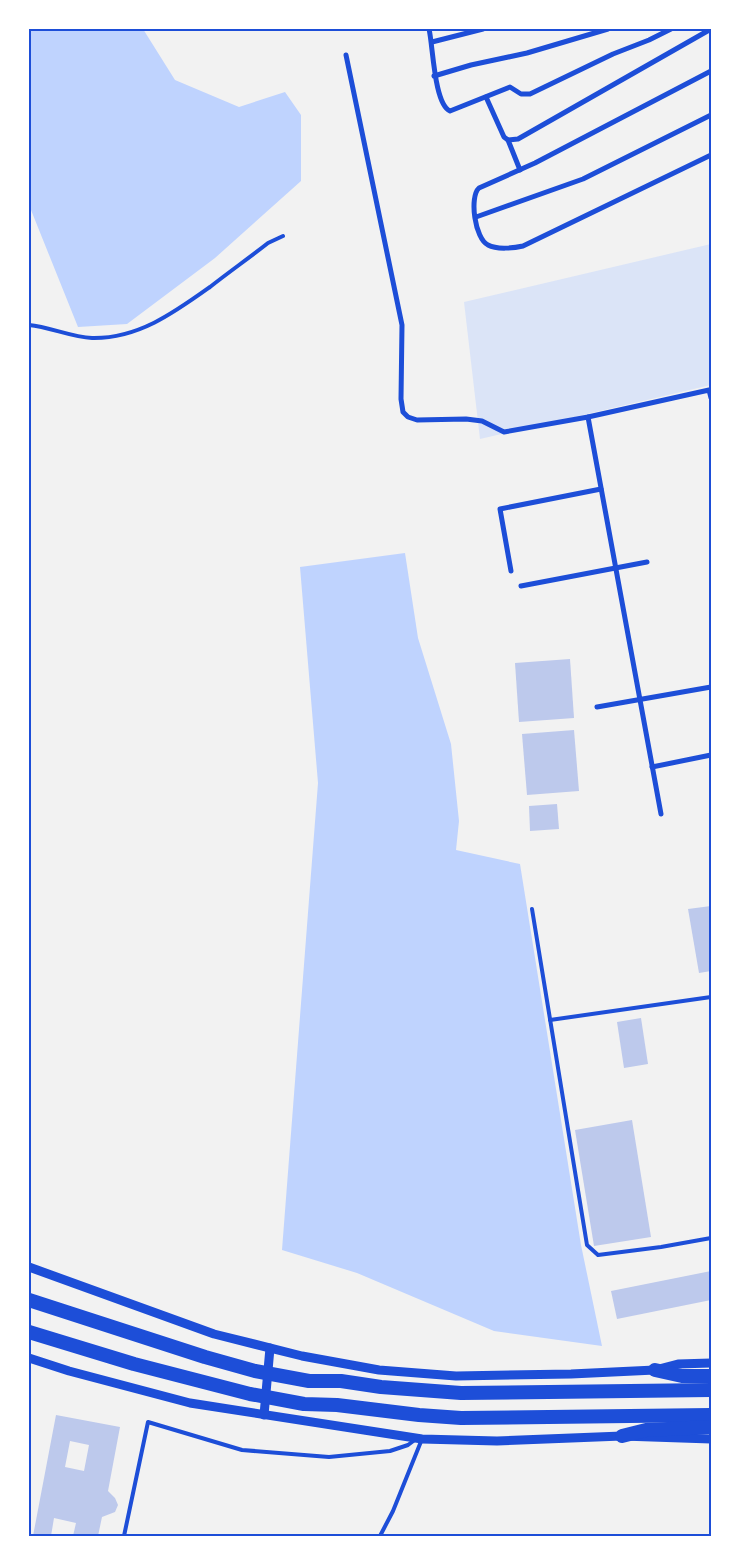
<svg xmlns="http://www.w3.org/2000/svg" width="740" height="1565" viewBox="0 0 740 1565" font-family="'Nunito Sans',sans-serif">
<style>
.green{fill:#dbe4f7}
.water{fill:#bfd3fe}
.building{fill:#bdc9ec;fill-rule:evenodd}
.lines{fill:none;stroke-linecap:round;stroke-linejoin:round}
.service{stroke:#1d4ed8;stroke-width:4}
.minor{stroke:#1d4ed8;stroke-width:5}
.tertiary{stroke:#1d4ed8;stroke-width:9}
.trunk{stroke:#1d4ed8;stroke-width:14}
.neatline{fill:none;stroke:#1d4ed8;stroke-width:2}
</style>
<rect width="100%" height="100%" fill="#f2f2f2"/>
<path class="green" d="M711,244V385L480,439L464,302Z"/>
<g class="water">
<path d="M29,29H143L175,80L239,107L285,92L301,115V181L215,258L127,324L78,327L29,205Z"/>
<path d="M405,553L418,638L451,744L459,821L456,850L520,864L581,1245L602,1346L494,1331L357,1273L282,1250L318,783L300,567Z"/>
</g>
<g class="building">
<path d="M570,659L574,718L519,722L515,663Z"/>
<path d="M574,730L579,791L527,795L522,734Z"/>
<path d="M557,804L559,829L530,831L529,806Z"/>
<path d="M711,906V971L699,973L688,909Z"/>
<path d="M641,1018L648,1064L624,1068L617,1022Z"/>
<path d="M632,1120L651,1237L594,1246L575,1130Z"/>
<path d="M711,1271V1300L617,1319L611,1291Z"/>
<path d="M56,1415L120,1427L108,1491L115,1498L118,1505L115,1512L102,1517L98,1536H73L76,1523L54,1518L51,1536H33ZM70,1441L89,1445L84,1471L65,1467Z"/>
</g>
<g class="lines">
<g class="service">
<path d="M29,325C50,327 71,337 92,338C138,339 175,312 210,287C229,272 249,258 268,243L283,236"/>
<path d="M532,909L587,1245L598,1255L661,1247L711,1238"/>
<path d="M550,1020L711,997"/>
<path d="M124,1536L148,1422L242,1450L329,1457L390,1451L408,1445L416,1439"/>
<path d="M380,1536L393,1511L422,1439"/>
</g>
<g class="minor">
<path d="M429,29C433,45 434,104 450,111L510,87L521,94H530L613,54L649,40L671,29"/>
<path d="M432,42L483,29"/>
<path d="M346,55L402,325L401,399L403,412L408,417L417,420L466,419L482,421L504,432L588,417L709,390L711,398"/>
<path d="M711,71L535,163L479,188C469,197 475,239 488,245C497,250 514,248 523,246L711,155"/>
<path d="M434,76L471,65L527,53L608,29"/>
<path d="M486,97L504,137L508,140L518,139L711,29"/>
<path d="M508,140L520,170"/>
<path d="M476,217L583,179L711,115"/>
<path d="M588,417L661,814"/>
<path d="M511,571L500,509L601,489"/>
<path d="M521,586L647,562"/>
<path d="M597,707L711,687"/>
<path d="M652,767L711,755"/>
</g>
<g class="tertiary">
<path d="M29,1267L214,1334L302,1356L379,1370L456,1376L571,1374L655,1370L678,1364L711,1363"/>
<path d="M29,1358L69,1371L190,1403L422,1439L497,1441L622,1436L711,1439"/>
<path d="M264,1415L270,1348"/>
</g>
<g class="trunk">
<path d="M29,1300L205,1357L255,1371L309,1381H341L381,1387L461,1393L711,1390"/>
<path d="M29,1332L134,1364L250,1394L304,1404L337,1405L419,1415L461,1418L711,1415"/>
<path d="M655,1370L682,1376H711"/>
<path d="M622,1436L646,1430L711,1427"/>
</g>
</g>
<rect width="740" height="1565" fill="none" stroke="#ffffff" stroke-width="60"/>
<rect x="30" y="30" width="680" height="1505" class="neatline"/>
</svg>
